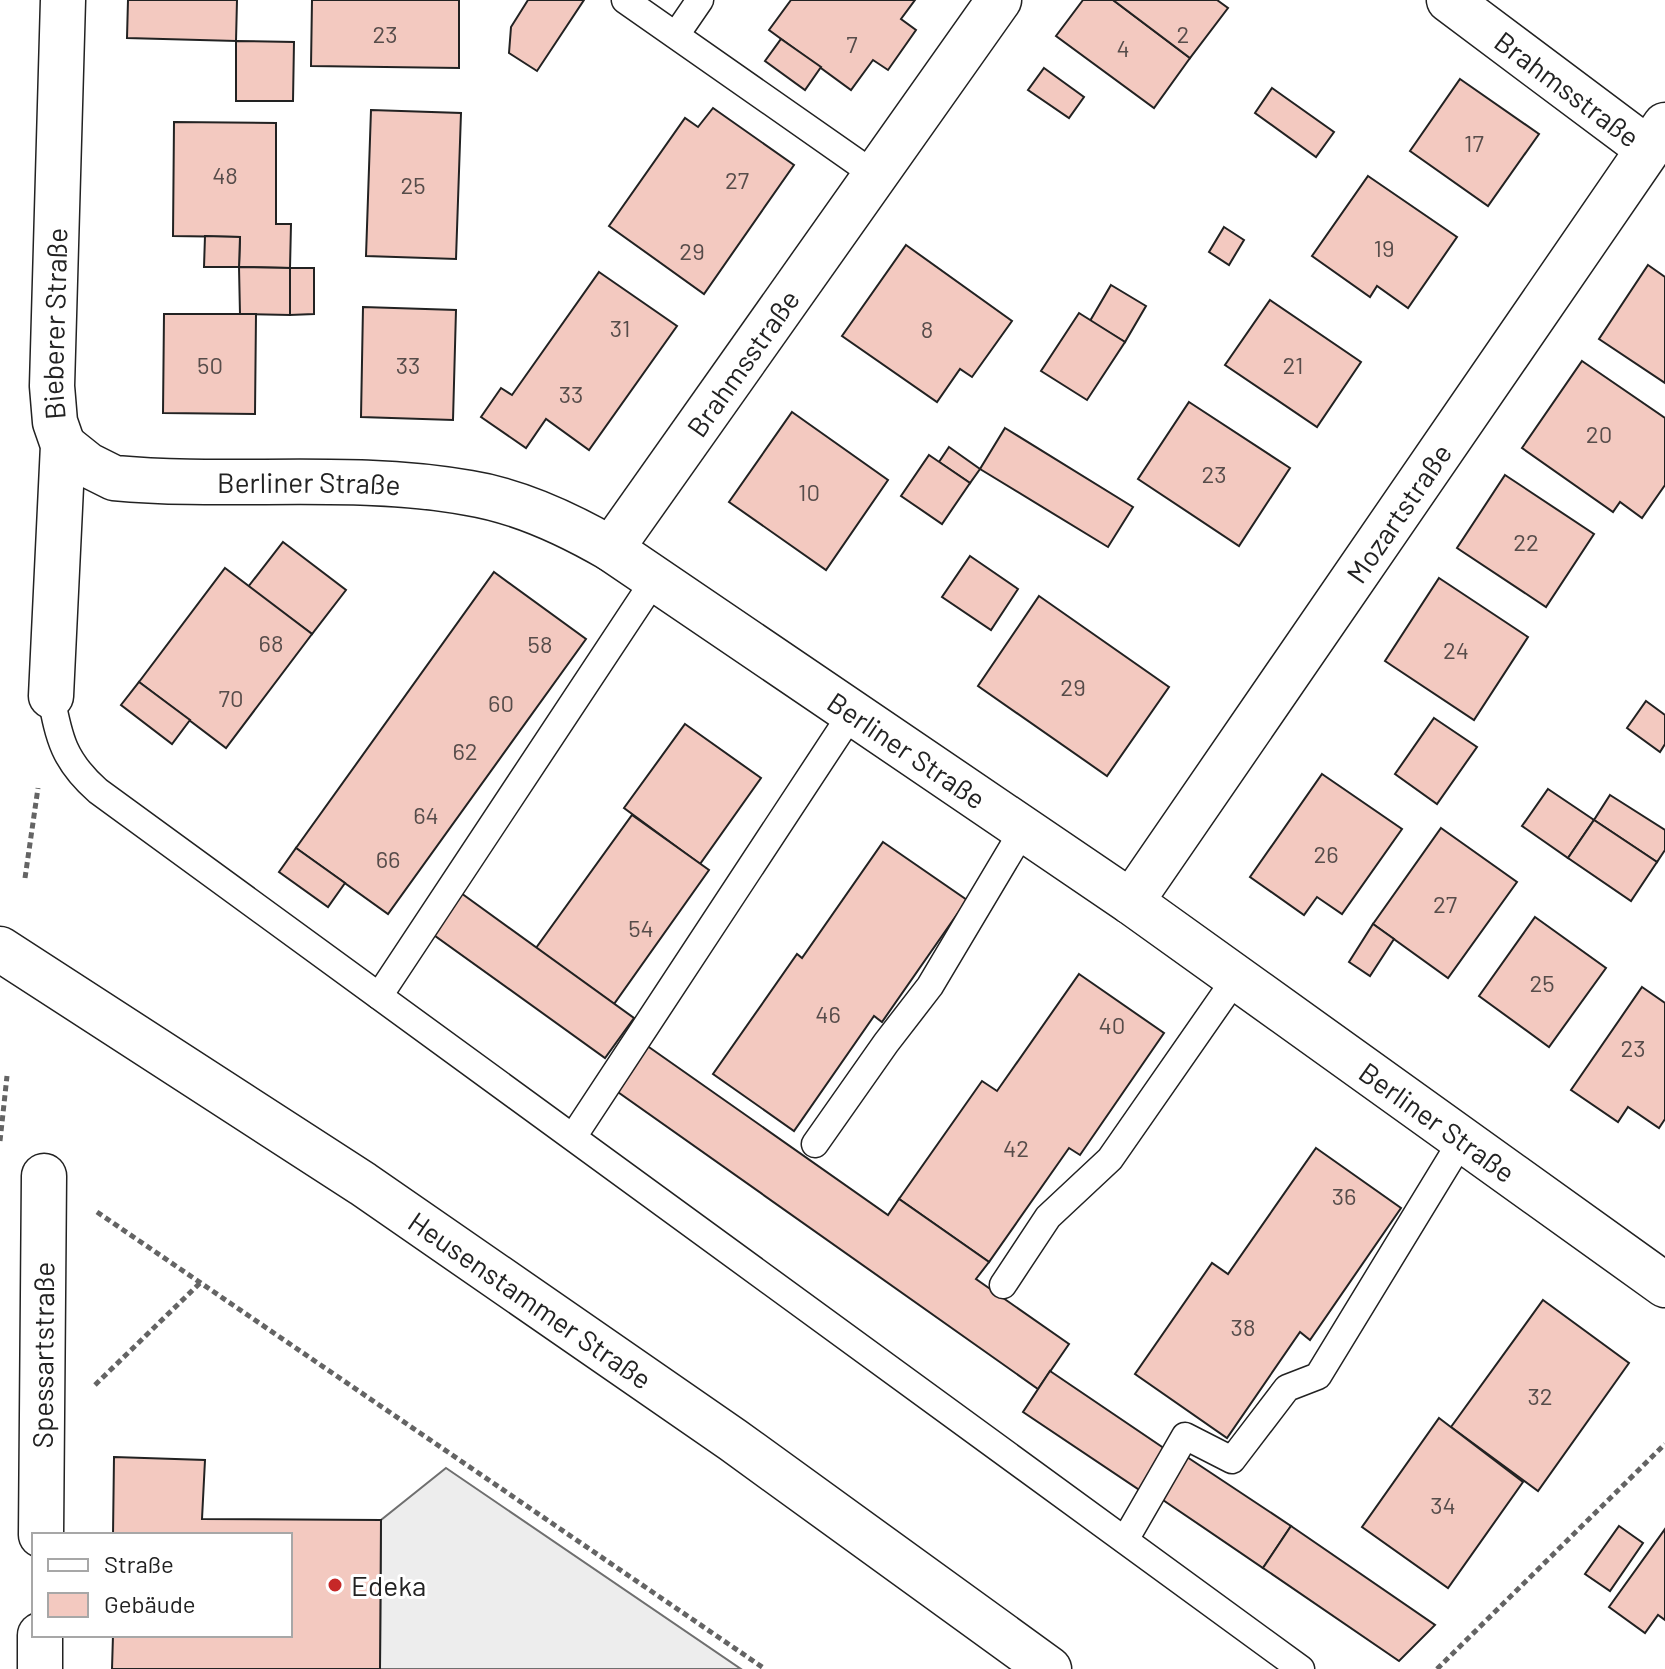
<svg xmlns="http://www.w3.org/2000/svg" width="1665" height="1669" viewBox="0 0 1665 1669" font-family="Barlow,sans-serif">
<style>
.parking{fill:#ededed;stroke:#6f6f6f;stroke-width:2}
.building{fill:#f3c9c0;stroke:#222;stroke-width:2}
.lines{fill:none;stroke-linecap:round;stroke-linejoin:round}
.lane-casing{stroke:#222;stroke-width:29}
.street-casing{stroke:#222;stroke-width:47}
.secondary-casing{stroke:#222;stroke-width:47}
.path{stroke:#646464;stroke-width:5;stroke-dasharray:6 4;stroke-linecap:butt}
.lane{stroke:#fff;stroke-width:26}
.street{stroke:#fff;stroke-width:44}
.secondary{stroke:#fff;stroke-width:44}
.poi-dot{fill:#c62828;stroke:#fff;stroke-width:3}
.labels{text-anchor:middle;dominant-baseline:central;stroke-width:6;stroke-linejoin:round;paint-order:stroke}
.number-label{font-size:24px;fill:#564c4a}
.street-label{font-size:28px;fill:#222;stroke:#fff}
.poi-label{font-size:28px;fill:#222;stroke:#fff;text-anchor:start}
</style>
<rect width="100%" height="100%" fill="#fff"/>
<path class="parking" d="M446,1468L741,1669H380L381,1520Z"/>
<g class="building">
<path d="M128,0H237L236,41L127,38Z"/>
<path d="M312,0H459V68L311,66Z"/>
<path d="M528,0H584L537,71L509,53L511,27Z"/>
<path d="M791,0H915L901,19L916,30L888,70L873,60L851,90L769,30Z"/>
<path d="M1083,0H1113L1190,58L1154,108L1056,36Z"/>
<path d="M1113,0H1217L1228,8L1190,58Z"/>
<path d="M781,39L821,67L805,90L765,61Z"/>
<path d="M236,41L294,42L293,101H236Z"/>
<path d="M1044,68L1084,97L1069,118L1028,90Z"/>
<path d="M1460,79L1539,134L1488,206L1410,151Z"/>
<path d="M1272,88L1334,132L1316,157L1255,113Z"/>
<path d="M713,108L794,165L704,294L609,226L685,118L698,127Z"/>
<path d="M371,110L461,113L456,259L366,256Z"/>
<path d="M174,122L276,123V224H291L290,268L239,267L240,237L173,236Z"/>
<path d="M1368,176L1457,237L1408,308L1377,286L1370,297L1312,256Z"/>
<path d="M1224,227L1244,240L1229,265L1209,252Z"/>
<path d="M205,236L240,237L239,267H204Z"/>
<path d="M906,245L1012,321L972,377L960,369L937,402L842,336Z"/>
<path d="M1648,265L1665,277V383L1599,339Z"/>
<path d="M239,267L290,268V315L240,314Z"/>
<path d="M290,268H314V314L290,315Z"/>
<path d="M599,272L677,326L589,450L546,419L526,448L481,417L501,388L512,395Z"/>
<path d="M1111,285L1146,306L1125,342L1090,321Z"/>
<path d="M1270,300L1361,362L1317,427L1225,365Z"/>
<path d="M363,307L456,310L453,420L361,417Z"/>
<path d="M1079,313L1125,342L1087,400L1041,371Z"/>
<path d="M164,314H256L255,414L163,413Z"/>
<path d="M1582,361L1665,418V485L1642,518L1620,502L1613,512L1522,448Z"/>
<path d="M1189,402L1290,468L1239,546L1138,479Z"/>
<path d="M792,412L888,480L826,570L729,502Z"/>
<path d="M1005,428L1133,507L1108,547L980,469Z"/>
<path d="M949,447L980,469L970,483L939,462Z"/>
<path d="M929,455L970,483L942,524L901,496Z"/>
<path d="M1505,475L1594,534L1546,607L1457,548Z"/>
<path d="M283,542L346,590L312,634L248,587Z"/>
<path d="M970,556L1018,589L991,630L942,597Z"/>
<path d="M225,568L312,634L226,748L139,682Z"/>
<path d="M494,572L586,639L388,914L296,848Z"/>
<path d="M1439,578L1528,637L1474,720L1385,661Z"/>
<path d="M1039,596L1169,687L1107,776L978,686Z"/>
<path d="M139,682L190,720L172,744L121,705Z"/>
<path d="M1646,701L1665,715V744L1660,752L1627,728Z"/>
<path d="M1434,718L1477,747L1437,804L1395,774Z"/>
<path d="M685,724L761,778L700,864L624,808Z"/>
<path d="M1322,774L1402,829L1342,914L1317,897L1304,915L1250,877Z"/>
<path d="M1548,789L1594,820L1568,858L1522,826Z"/>
<path d="M1610,795L1665,830V850L1657,862L1594,820Z"/>
<path d="M632,815L709,870L614,1004L536,948Z"/>
<path d="M1594,820L1657,862L1631,901L1568,858Z"/>
<path d="M1441,828L1517,882L1448,978L1373,924Z"/>
<path d="M883,842L967,900L882,1022L874,1016L794,1131L713,1074L797,954L802,958Z"/>
<path d="M296,848L345,883L328,907L279,872Z"/>
<path d="M461,893L634,1018L605,1058L431,933Z"/>
<path d="M1535,917L1606,968L1549,1047L1479,996Z"/>
<path d="M1373,924L1394,939L1370,976L1349,962Z"/>
<path d="M1079,974L1164,1033L1080,1155L1069,1148L989,1262L899,1199L982,1081L997,1091Z"/>
<path d="M1642,987L1665,1003V1119L1659,1128L1628,1107L1618,1122L1571,1090Z"/>
<path d="M646,1045L888,1215L899,1199L989,1262L976,1279L1069,1344L1038,1389L615,1090Z"/>
<path d="M1316,1148L1401,1208L1310,1340L1300,1332L1227,1438L1135,1374L1212,1263L1228,1274Z"/>
<path d="M1543,1300L1629,1363L1538,1491L1451,1427Z"/>
<path d="M1050,1371L1171,1453L1144,1493L1023,1412Z"/>
<path d="M1439,1418L1523,1482L1448,1588L1362,1527Z"/>
<path d="M114,1457L205,1460L202,1519L381,1520L380,1669H112L113,1635H290V1535H113Z"/>
<path d="M1187,1457L1291,1526L1263,1568L1160,1498Z"/>
<path d="M1291,1526L1435,1625L1399,1661L1263,1568Z"/>
<path d="M1619,1526L1643,1543L1610,1591L1585,1574Z"/>
<path d="M1665,1529V1620L1658,1615L1645,1633L1609,1607Z"/>
</g>
<g class="lines">
<g class="lane-casing">
<g id="lane">
<path d="M625,0L875,175"/>
<path d="M676,35L700,0"/>
<path d="M51,696C59,739 64,761 98,791L1301,1669"/>
<path d="M379,996L655,579"/>
<path d="M573,1137L852,713"/>
<path d="M815,1144L886,1043L930,986L1023,830"/>
<path d="M1003,1285L1048,1217L1110,1159L1236,978"/>
<path d="M1125,1540L1185,1436L1232,1460L1287,1388L1318,1376L1462,1140"/>
</g>
</g>
<g class="street-casing">
<g id="street">
<path id="s1" d="M1449,0L1648,149"/>
<path id="s2" d="M63,445L88,465L114,478C232,489 352,472 469,493C519,501 568,524 611,549L1131,902L1665,1285"/>
<path id="s3" d="M611,549L999,0"/>
<path id="s4" d="M51,696L63,445L55,422L52,386L63,0"/>
<path id="s5" d="M1131,902L1665,125"/>
<path id="s6" d="M41,1535L44,1176"/>
<path d="M40,1669V1635"/>
</g>
</g>
<g class="secondary-casing">
<g id="secondary">
<path id="s7" d="M0,949L363,1184L733,1440L1049,1669"/>
</g>
</g>
<g class="path">
<path d="M25,878L38,788"/>
<path d="M0,1141L7,1076"/>
<path d="M97,1212L765,1669"/>
<path d="M95,1385L200,1283"/>
<path d="M1437,1669L1665,1444"/>
</g>
<use href="#lane" class="lane"/>
<use href="#street" class="street"/>
<use href="#secondary" class="secondary"/>
</g>
<circle class="poi-dot" cx="335" cy="1585" r="8"/>
<g class="labels">
<g class="number-label">
<text x="385" y="33">23</text>
<text x="1183" y="33">2</text>
<text x="852" y="43">7</text>
<text x="1123" y="47">4</text>
<text x="1474" y="142">17</text>
<text x="225" y="174">48</text>
<text x="737" y="179">27</text>
<text x="413" y="184">25</text>
<text x="1384" y="247">19</text>
<text x="692" y="250">29</text>
<text x="620" y="327">31</text>
<text x="927" y="328">8</text>
<text x="210" y="364">50</text>
<text x="408" y="364">33</text>
<text x="1293" y="364">21</text>
<text x="571" y="393">33</text>
<text x="1599" y="433">20</text>
<text x="1214" y="473">23</text>
<text x="809" y="491">10</text>
<text x="1526" y="541">22</text>
<text x="271" y="642">68</text>
<text x="540" y="643">58</text>
<text x="1456" y="649">24</text>
<text x="1073" y="686">29</text>
<text x="231" y="697">70</text>
<text x="501" y="702">60</text>
<text x="465" y="750">62</text>
<text x="426" y="814">64</text>
<text x="1326" y="853">26</text>
<text x="388" y="858">66</text>
<text x="1445" y="903">27</text>
<text x="641" y="927">54</text>
<text x="1542" y="982">25</text>
<text x="828" y="1013">46</text>
<text x="1112" y="1024">40</text>
<text x="1633" y="1047">23</text>
<text x="1016" y="1147">42</text>
<text x="1344" y="1195">36</text>
<text x="1243" y="1326">38</text>
<text x="1540" y="1395">32</text>
<text x="1443" y="1504">34</text>
</g>
<g class="street-label">
<text stroke="none"><textPath href="#s1" startOffset="148">Brahmsstraße</textPath></text>
<text stroke="none"><textPath href="#s4" startOffset="374">Bieberer Straße</textPath></text>
<text stroke="none"><textPath href="#s3" startOffset="228">Brahmsstraße</textPath></text>
<text stroke="none"><textPath href="#s2" startOffset="256">Berliner Straße</textPath></text>
<text stroke="none"><textPath href="#s5" startOffset="472">Mozartstraße</textPath></text>
<text stroke="none"><textPath href="#s2" startOffset="928">Berliner Straße</textPath></text>
<text stroke="none"><textPath href="#s2" startOffset="1576">Berliner Straße</textPath></text>
<text stroke="none"><textPath href="#s7" startOffset="636">Heusenstammer Straße</textPath></text>
<text stroke="none"><textPath href="#s6" startOffset="180">Spessartstraße</textPath></text>
</g>
<g class="poi-label">
<text x="351" y="1585">Edeka</text>
</g>
</g>
<rect x="32" y="1533" width="260" height="104" fill="#ffffff" stroke="#a7a7a7" stroke-width="2"/>
<rect x="48" y="1559" width="40" height="12" fill="#ffffff" stroke="#a7a7a7" stroke-width="2"/>
<text x="104" y="1573" font-size="24" fill="#222222">Straße</text>
<rect x="48" y="1593" width="40" height="24" fill="#f3c9c0" stroke="#a7a7a7" stroke-width="2"/>
<text x="104" y="1613" font-size="24" fill="#222222">Gebäude</text>
</svg>
